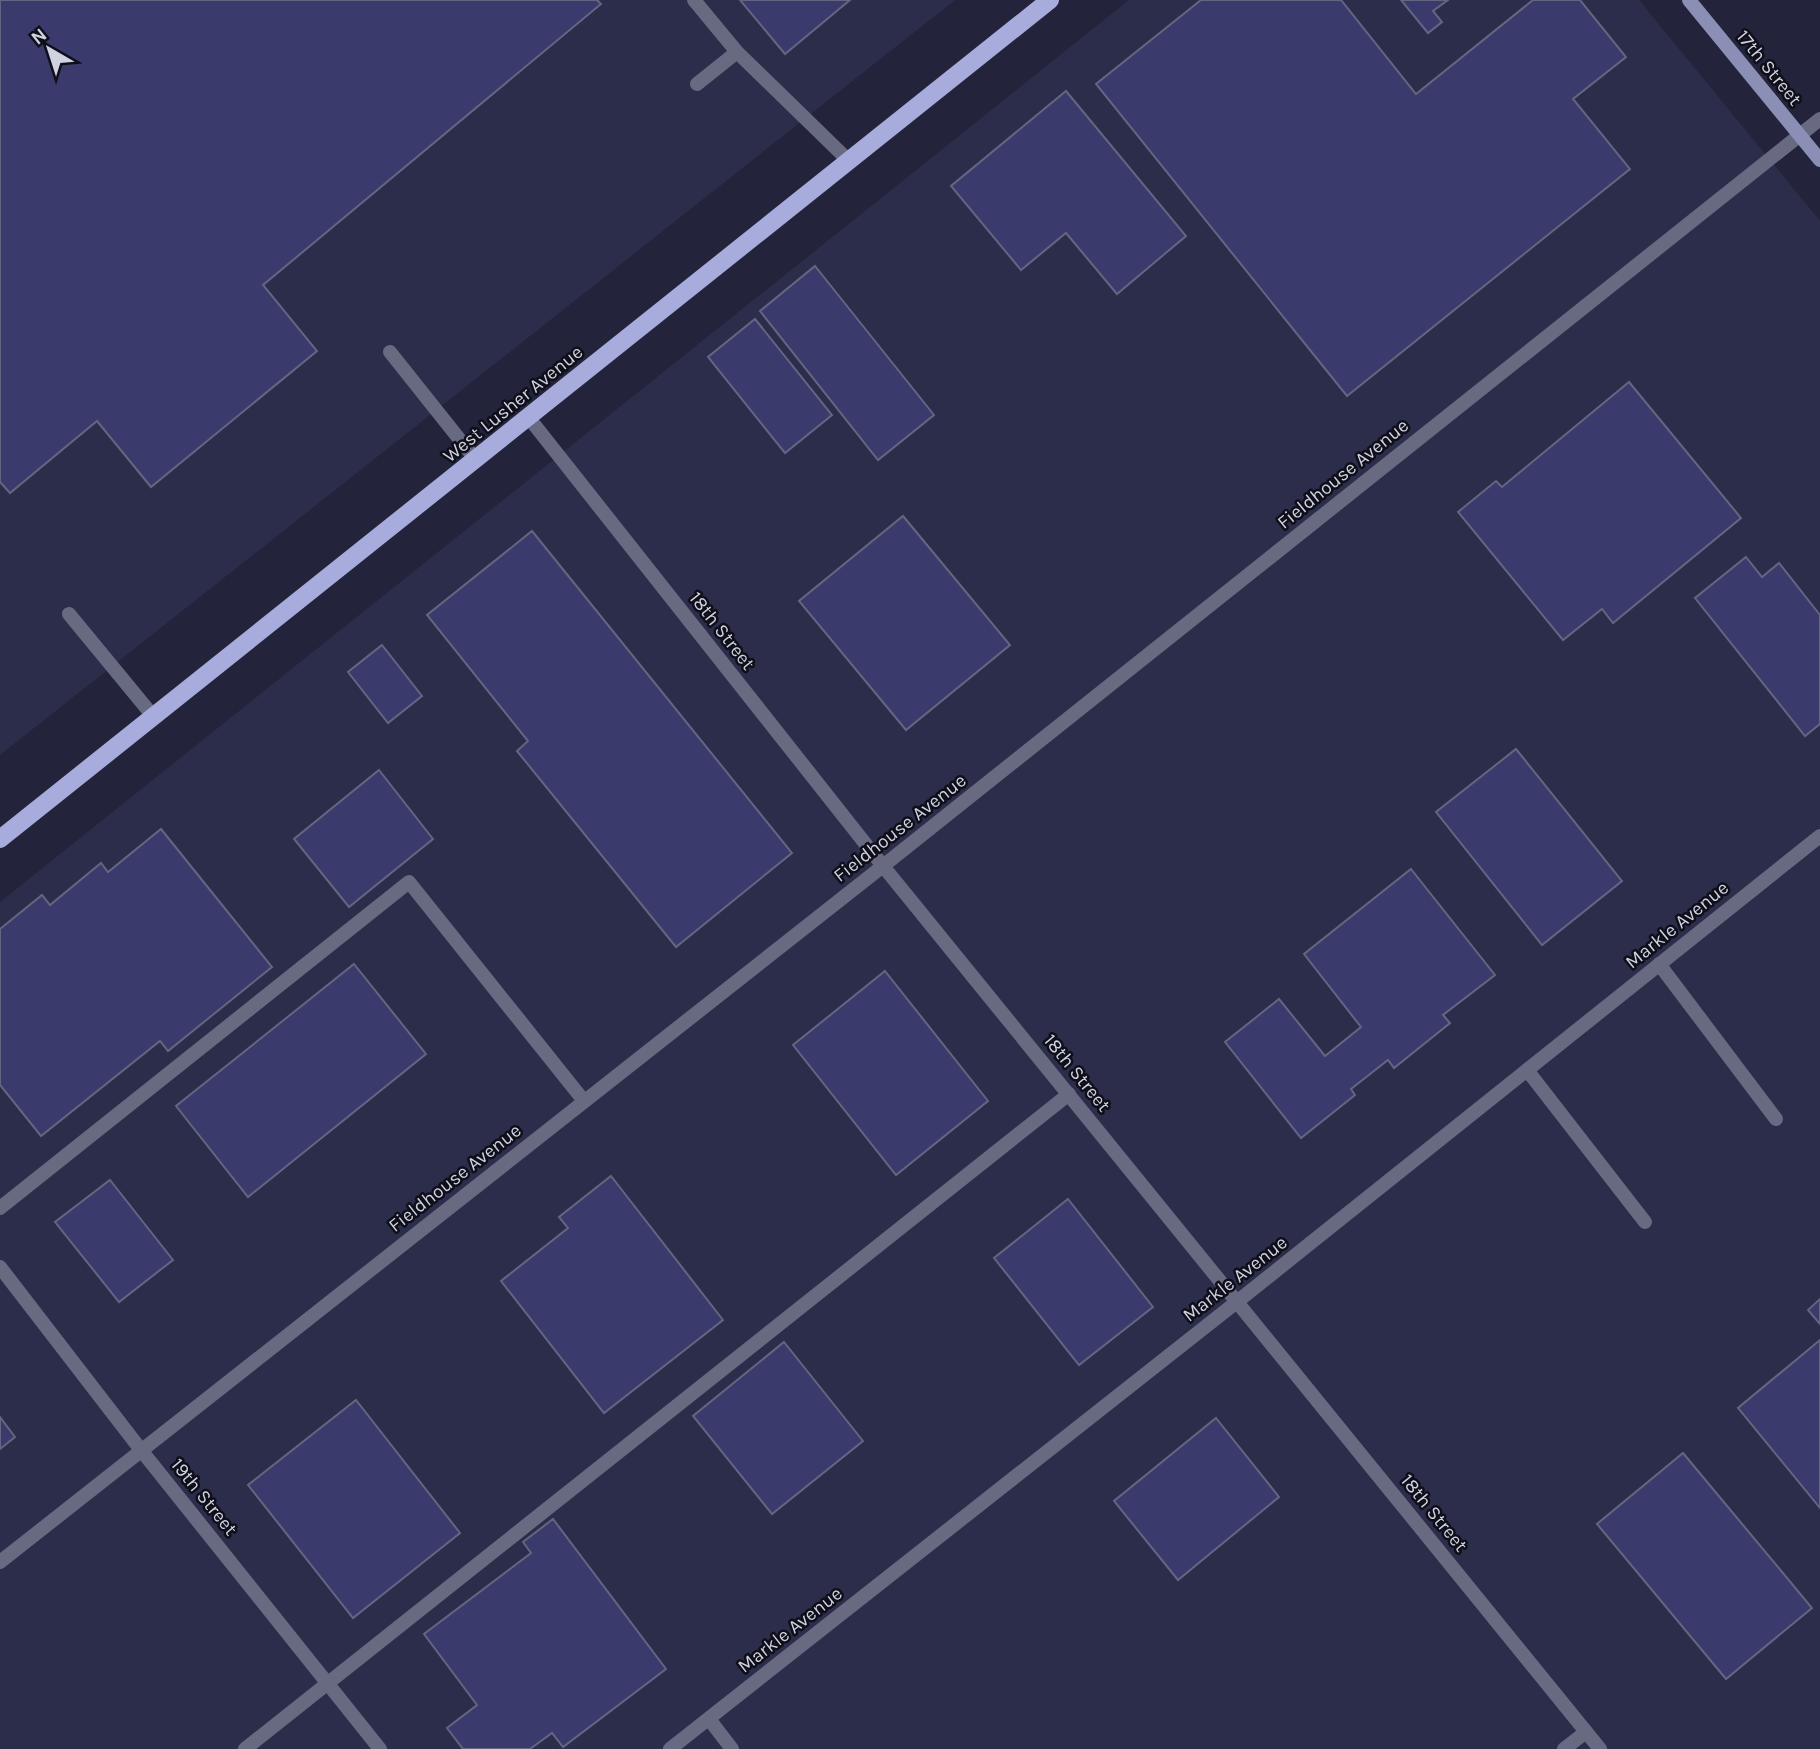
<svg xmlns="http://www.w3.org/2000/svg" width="1820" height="1749" viewBox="0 0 1820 1749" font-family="Karla,sans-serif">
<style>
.built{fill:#2c2d4a}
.building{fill:#3a3b6c;stroke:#636680;stroke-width:2}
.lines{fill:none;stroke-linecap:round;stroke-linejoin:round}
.lane{stroke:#686a82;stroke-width:14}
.street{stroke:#686a82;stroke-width:14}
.secondary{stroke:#8c8fb5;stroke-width:14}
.primary{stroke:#a8acdd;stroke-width:18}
.labels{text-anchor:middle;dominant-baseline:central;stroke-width:5;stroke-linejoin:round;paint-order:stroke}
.street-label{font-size:19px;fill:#d0d1e1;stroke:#0e0f19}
</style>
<rect width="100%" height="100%" fill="#23243b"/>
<g class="built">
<path d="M0,0H955L0,755Z"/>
<path d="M1129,0H1639L1820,221V1749H0V902Z"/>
</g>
<g class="building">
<path d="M0,0H597L601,4L263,285L317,351L151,487L97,421L10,493L0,482Z"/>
<path d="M740,0H850L785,54Z"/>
<path d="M1201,0H1341L1416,94L1533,0H1580L1626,57L1573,99L1630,169L1347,396L1096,84Z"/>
<path d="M1401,0H1448L1433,11L1442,22L1428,33Z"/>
<path d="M1066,91L1186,236L1117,294L1066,233L1021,270L951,186Z"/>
<path d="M815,266L934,415L878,460L760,311Z"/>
<path d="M755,319L832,415L785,453L708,357Z"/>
<path d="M1629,382L1741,518L1613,623L1602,609L1563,640L1458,512L1496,481L1502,487Z"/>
<path d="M903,516L1010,645L906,730L799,601Z"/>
<path d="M532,531L792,853L676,947L517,751L528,741L427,615Z"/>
<path d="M1746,557L1762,577L1779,563L1820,615V724L1805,736L1695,598Z"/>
<path d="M382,645L422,696L388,723L348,672Z"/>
<path d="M1516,749L1622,881L1542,945L1436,812Z"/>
<path d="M379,770L433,839L349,907L294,839Z"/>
<path d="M161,829L272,967L168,1051L160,1041L41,1136L0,1085V929L42,895L50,905L101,863L108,872Z"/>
<path d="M1411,869L1495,975L1443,1015L1450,1023L1394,1068L1388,1060L1351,1089L1355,1095L1301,1138L1225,1042L1279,999L1325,1056L1361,1027L1304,954Z"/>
<path d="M354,964L426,1054L248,1197L176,1106Z"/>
<path d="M885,971L988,1101L896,1175L793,1045Z"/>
<path d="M611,1176L723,1320L604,1413L501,1281L568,1228L559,1217Z"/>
<path d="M110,1180L173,1260L119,1302L55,1222Z"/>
<path d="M1068,1199L1153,1307L1079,1365L994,1258Z"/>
<path d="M1820,1299V1324L1808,1310Z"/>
<path d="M1820,1340V1508L1738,1408Z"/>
<path d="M784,1342L863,1441L772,1514L693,1416Z"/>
<path d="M356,1400L460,1533L353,1618L248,1485Z"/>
<path d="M0,1417L15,1437L0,1449Z"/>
<path d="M1216,1418L1279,1497L1178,1580L1114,1501Z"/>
<path d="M1683,1453L1812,1608L1726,1679L1597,1524Z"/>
<path d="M553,1519L666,1669L563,1747L552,1733L530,1749H463L447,1728L477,1705L424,1634L531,1553L523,1542Z"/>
</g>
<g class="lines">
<g class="lane">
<path d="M694,0L737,52L849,161"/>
<path d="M697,84L737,52"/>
<path d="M390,352L476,460"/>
<path d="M69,614L153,716"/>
<path d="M1659,964L1776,1119"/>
<path d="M1527,1070L1645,1222"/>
<path d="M0,1208L409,882L584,1101"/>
<path d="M709,1719L732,1749"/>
<path d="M245,1749L1069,1094"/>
</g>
<g class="street">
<path d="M529,418L883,866L1600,1749"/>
<path d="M0,1267L141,1450L380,1749"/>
<path d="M0,1562L883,866L1820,119"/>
<path d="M670,1749L1238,1301L1820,836"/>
<path d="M1564,1749L1586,1732"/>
</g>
<path class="secondary" d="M1689,0L1820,160"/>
<path class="primary" d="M0,839L1050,0"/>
</g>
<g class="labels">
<g class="street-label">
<text transform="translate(1769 68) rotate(51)">17th Street</text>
<text transform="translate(513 404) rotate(-39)">West Lusher Avenue</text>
<text transform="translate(1343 474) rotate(-39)">Fieldhouse Avenue</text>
<text transform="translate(722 631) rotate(52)">18th Street</text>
<text transform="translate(900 828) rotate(-38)">Fieldhouse Avenue</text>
<text transform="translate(1677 925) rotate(-39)">Markle Avenue</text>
<text transform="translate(1077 1073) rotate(51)">18th Street</text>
<text transform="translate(455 1178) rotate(-38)">Fieldhouse Avenue</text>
<text transform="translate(1235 1279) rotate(-38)">Markle Avenue</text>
<text transform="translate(204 1497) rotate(51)">19th Street</text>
<text transform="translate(1434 1513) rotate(51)">18th Street</text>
<text transform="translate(790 1630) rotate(-38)">Markle Avenue</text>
</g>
</g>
<g transform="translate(49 49) rotate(321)" stroke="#0e0f19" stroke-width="5" paint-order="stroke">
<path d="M0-5L12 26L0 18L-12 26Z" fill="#d0d1e1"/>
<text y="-10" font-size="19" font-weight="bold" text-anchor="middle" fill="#d0d1e1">N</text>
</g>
</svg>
